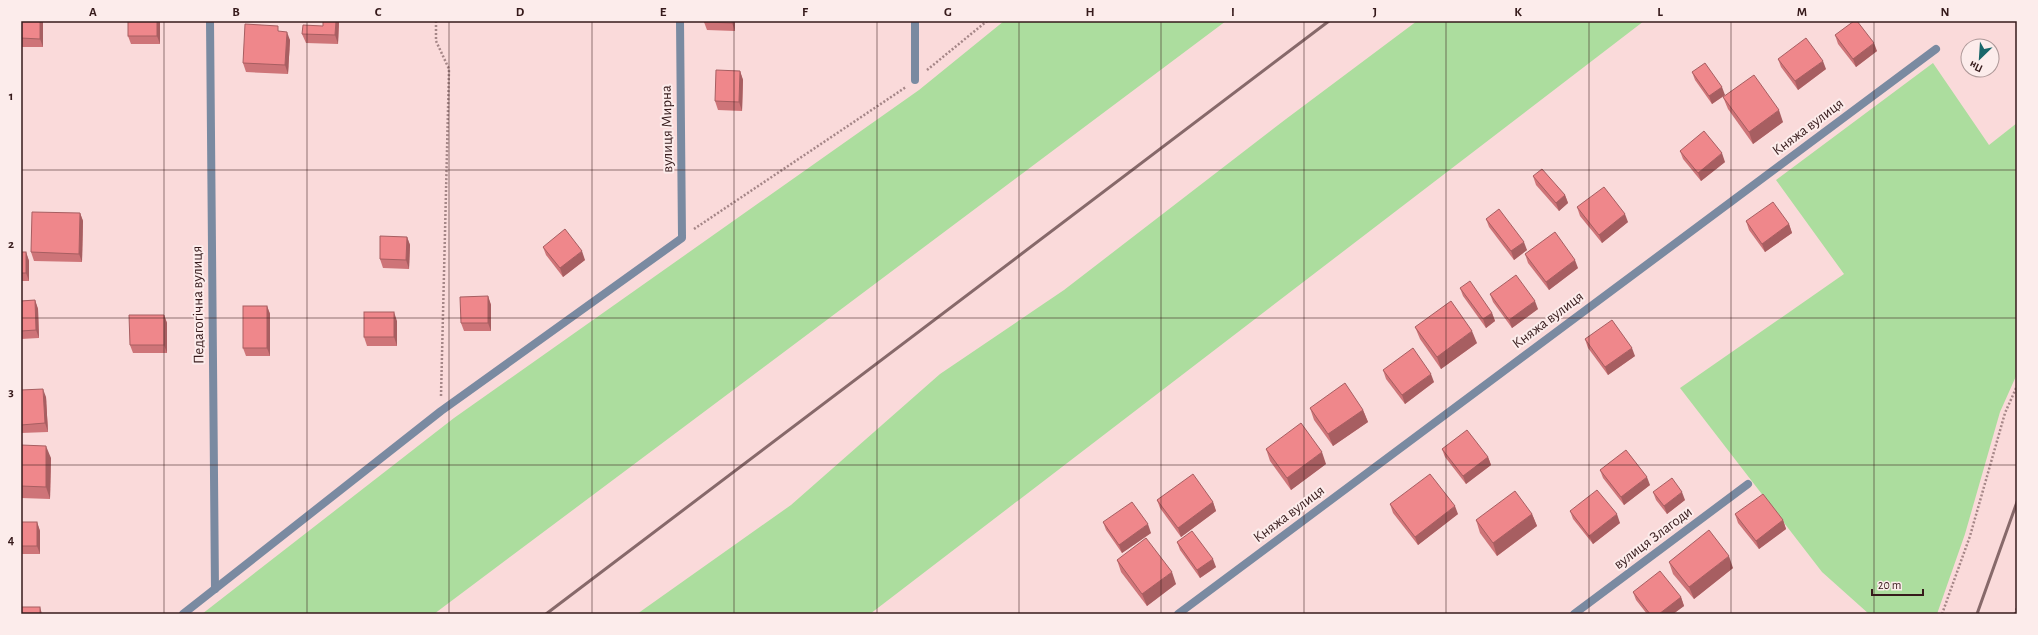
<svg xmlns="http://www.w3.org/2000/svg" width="2038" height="635" viewBox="0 0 2038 635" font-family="'Alegreya Sans',sans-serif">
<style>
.green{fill:#acdd9e}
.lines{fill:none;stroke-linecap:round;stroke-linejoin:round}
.path{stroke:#a58687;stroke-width:2.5;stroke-dasharray:2 2;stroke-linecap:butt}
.minor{stroke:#7a8aa1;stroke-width:8}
.rail{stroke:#87696a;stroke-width:3}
.wall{fill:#ce7478}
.shaded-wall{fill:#a75e61}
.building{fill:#ef878b;stroke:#a75e61}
.grid{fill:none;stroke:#361a1b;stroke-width:1;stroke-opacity:0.55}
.labels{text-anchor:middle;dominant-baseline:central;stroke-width:4;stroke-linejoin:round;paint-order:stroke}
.street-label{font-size:15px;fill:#361a1b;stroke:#fceceb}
.neatline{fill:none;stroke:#361a1b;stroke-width:1.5}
.grid-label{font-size:13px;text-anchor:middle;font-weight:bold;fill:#361a1b}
</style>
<rect width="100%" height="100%" fill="#fadada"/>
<g class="green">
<path d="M1004,21H1226L434,614H202L454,418L919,90Z"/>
<path d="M1417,21H1644L870,614H637L791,505L940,374L1064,290L1286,119Z"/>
<path d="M1933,63L1989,145L2017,123V374L2000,412L1965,534L1937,614H1869L1822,572L1680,388L1844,274L1776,180Z"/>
</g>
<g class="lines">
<g class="path">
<path d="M436,21V41L449,69L441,396"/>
<path d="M927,70L987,21"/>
<path d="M694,229L906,87"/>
<path d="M1942,614L1970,536L2005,413L2017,386"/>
<path d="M2015,614L2017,607"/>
</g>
<g class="minor">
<path d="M210,21L215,589"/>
<path d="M915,21V80"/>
<path d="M183,614L441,411L682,238L680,21"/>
<path d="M1178,614L1936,49"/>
<path d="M1574,614L1748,484"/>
</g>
<g class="rail">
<path d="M546,614L1329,21"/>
<path d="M1977,614L2017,502"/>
</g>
</g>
<g class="wall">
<rect x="21" y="21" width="22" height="26"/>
<path d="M160,21V44H131L128,36Z"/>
<path d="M323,21H339L338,44L306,43L302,34L323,26Z"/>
<path d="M735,21V31L707,30L704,22Z"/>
<path d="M280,32L290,40L288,74L246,72L243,63Z"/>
<path d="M1835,35L1877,51L1856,67L1838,44Z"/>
<path d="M1778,59L1826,69L1798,90L1781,67Z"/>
<path d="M740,71L743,80L742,111L718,110L715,101Z"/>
<path d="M1692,72L1725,95L1712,104L1695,80Z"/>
<path d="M1723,97L1783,122L1753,144L1728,109Z"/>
<path d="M1680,151L1725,162L1701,181L1683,159Z"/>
<path d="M1533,176L1565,195L1568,203L1559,211L1536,185Z"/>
<path d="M1577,207L1628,222L1602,243L1580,216Z"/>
<path d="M80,213L83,221L82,262L34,261L31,252Z"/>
<path d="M1486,219L1527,250L1514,260L1489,227Z"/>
<path d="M1746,221L1789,224L1792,233L1765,252L1749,230Z"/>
<path d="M407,237L410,245L409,269L383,268L380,259Z"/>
<path d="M543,247L585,260L563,277L546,255Z"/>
<path d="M21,252H26L29,261V281H21Z"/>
<path d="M1525,254L1578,268L1549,290L1528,263Z"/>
<path d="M1460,288L1492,313L1495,321L1486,328L1463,296Z"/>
<path d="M1490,294L1538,309L1512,328L1493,302Z"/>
<path d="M488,296L491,305V331H464L461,323Z"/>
<path d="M35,300L38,309L39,338L21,339V301Z"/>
<path d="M267,306L270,314V356H246L243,348Z"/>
<path d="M164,315L167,323V353H133L130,345Z"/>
<path d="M397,321V346H367L364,337Z"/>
<path d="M1415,327L1477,343L1441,369L1420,339Z"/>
<path d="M1585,339L1635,356L1608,375L1588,348Z"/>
<path d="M1383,370L1434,382L1405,404L1386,379Z"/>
<path d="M21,390L46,397L48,432L21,433Z"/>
<path d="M1310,408L1363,410L1368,422L1333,446L1314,420Z"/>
<path d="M21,445L51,458L50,499L21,498Z"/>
<path d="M1266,449L1326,464L1291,490L1270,461Z"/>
<path d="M1442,449L1488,457L1491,465L1466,484L1445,457Z"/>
<path d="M1600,470L1650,485L1624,505L1603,478Z"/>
<path d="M1653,492L1685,500L1667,514L1656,500Z"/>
<path d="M1157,500L1213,502L1216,511L1181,537L1160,508Z"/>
<path d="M1390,504L1458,514L1418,545L1393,513Z"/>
<path d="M1570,511L1620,523L1593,544L1573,519Z"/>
<path d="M1532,514L1537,526L1497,556L1480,533L1476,520Z"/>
<path d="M1735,514L1783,520L1786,529L1759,549L1738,523Z"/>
<path d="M21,522H37L40,531V554H21Z"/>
<path d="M1103,522L1151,533L1122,553L1106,530Z"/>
<path d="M1177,542L1216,567L1200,578L1180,550Z"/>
<path d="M1117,560L1176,584L1147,606L1121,572Z"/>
<path d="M1669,562L1733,568L1694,599L1673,574Z"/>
<path d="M1633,592L1681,597L1684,606L1673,614H1647L1636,600Z"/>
</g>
<g class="shaded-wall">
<path d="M40,21H43V47L40,39Z"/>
<path d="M157,21H160V44L157,36Z"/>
<path d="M336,21H339L338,44L335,35Z"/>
<path d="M732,21H735V31L732,23Z"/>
<path d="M287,32L290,40L288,74L285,65Z"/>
<path d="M1874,43L1877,51L1856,67L1853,59Z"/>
<path d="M1823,61L1826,69L1798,90L1795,81Z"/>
<path d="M740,71L743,80L742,111L739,102Z"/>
<path d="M1722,87L1725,95L1712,104L1709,96Z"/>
<path d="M1779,110L1783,122L1753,144L1749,132Z"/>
<path d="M1722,153L1725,162L1701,181L1698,173Z"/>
<path d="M1565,195L1568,203L1559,211L1556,203Z"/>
<path d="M80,213L83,221L82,262L79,254Z"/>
<path d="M1625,214L1628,222L1602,243L1599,235Z"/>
<path d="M1789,224L1792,233L1765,252L1762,244Z"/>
<path d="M407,237L410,245L409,269L406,260Z"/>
<path d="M1524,242L1527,250L1514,260L1511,251Z"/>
<path d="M582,251L585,260L563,277L560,268Z"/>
<path d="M26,252L29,261V281L26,273Z"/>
<path d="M1575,260L1578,268L1549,290L1546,282Z"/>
<path d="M488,296L491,305V331L488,323Z"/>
<path d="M35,300L38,309L39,338L36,330Z"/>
<path d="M1535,301L1538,309L1512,328L1509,320Z"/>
<path d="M267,306L270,314V356L267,348Z"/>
<path d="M394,312L397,321V346L394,337Z"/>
<path d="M1492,313L1495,321L1486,328L1483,319Z"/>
<path d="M164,315L167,323V353L164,345Z"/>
<path d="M1472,331L1477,343L1441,369L1437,357Z"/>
<path d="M1632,348L1635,356L1608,375L1605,367Z"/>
<path d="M1431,374L1434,382L1405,404L1402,395Z"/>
<path d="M43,389L46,397L48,432L45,423Z"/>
<path d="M1363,410L1368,422L1333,446L1328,434Z"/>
<path d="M46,446L51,458L50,499L46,487Z"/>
<path d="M1322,452L1326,464L1291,490L1287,478Z"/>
<path d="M1488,457L1491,465L1466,484L1463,476Z"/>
<path d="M1647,477L1650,485L1624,505L1621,497Z"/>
<path d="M1682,492L1685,500L1667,514L1664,506Z"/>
<path d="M1213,502L1216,511L1181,537L1178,528Z"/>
<path d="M1455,506L1458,514L1418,545L1415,537Z"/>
<path d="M1532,514L1537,526L1497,556L1493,543Z"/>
<path d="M1617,514L1620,523L1593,544L1589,536Z"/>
<path d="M1783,520L1786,529L1759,549L1756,541Z"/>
<path d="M37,522L40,531V554L37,546Z"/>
<path d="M1148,524L1151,533L1122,553L1119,545Z"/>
<path d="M1729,556L1733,568L1694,599L1689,587Z"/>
<path d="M1213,559L1216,567L1200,578L1197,570Z"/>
<path d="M1172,572L1176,584L1147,606L1142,594Z"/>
<path d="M1681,597L1684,606L1673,614H1659Z"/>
<path d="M40,607L42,614H40Z"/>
</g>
<g class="building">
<path d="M21,21H40V39L21,38Z"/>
<rect x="128" y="21" width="29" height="15"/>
<path d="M323,21H336L335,35L302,34L303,25L323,26Z"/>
<path d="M704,21H732V23L704,22Z"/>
<path d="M1854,21H1857L1874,43L1853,59L1835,35Z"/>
<path d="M245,24L278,26V31L287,32L285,65L243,63Z"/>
<path d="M1806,38L1823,61L1795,81L1778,59Z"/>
<path d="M1705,63L1722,87L1709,96L1692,72Z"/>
<path d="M716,70L740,71L739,102L715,101Z"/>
<path d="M1754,75L1779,110L1749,132L1723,97Z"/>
<path d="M1704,131L1722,153L1698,173L1680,151Z"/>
<path d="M1542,169L1565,195L1556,203L1533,176Z"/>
<path d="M1604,187L1625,214L1599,235L1577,207Z"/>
<path d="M1773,202L1789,224L1762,244L1746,221Z"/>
<path d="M1499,209L1524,242L1511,251L1486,219Z"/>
<path d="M32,212L80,213L79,254L31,252Z"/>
<path d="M565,229L582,251L560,268L543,247Z"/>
<path d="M1555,232L1575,260L1546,282L1525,254Z"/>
<path d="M380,236L407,237L406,260L380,259Z"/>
<rect x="21" y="252" width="5" height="21"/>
<path d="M1516,275L1535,301L1509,320L1490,294Z"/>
<path d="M1470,281L1492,313L1483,319L1460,288Z"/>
<path d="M488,296V323H461L460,297Z"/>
<path d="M35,300L36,330L21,331V301Z"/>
<path d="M1451,301L1472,331L1437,357L1415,327Z"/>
<rect x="243" y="306" width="24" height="42"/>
<rect x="364" y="312" width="30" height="25"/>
<path d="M129,315H164V345H130Z"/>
<path d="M1612,320L1632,348L1605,367L1585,339Z"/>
<path d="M1413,348L1431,374L1402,395L1383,370Z"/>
<path d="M1345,383L1363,410L1328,434L1310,408Z"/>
<path d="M43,389L45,423L21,425V390Z"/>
<path d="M1301,423L1322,452L1287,478L1266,449Z"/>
<path d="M1467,430L1488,457L1463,476L1442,449Z"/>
<path d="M21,445L46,446V487L21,486Z"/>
<path d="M1626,450L1647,477L1621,497L1600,470Z"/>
<path d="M1193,474L1213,502L1178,528L1157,500Z"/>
<path d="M1430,474L1455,506L1415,537L1390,504Z"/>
<path d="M1672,478L1682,492L1664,506L1653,492Z"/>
<path d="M1597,490L1617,514L1589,536L1570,511Z"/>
<path d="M1515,491L1532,514L1493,543L1476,520Z"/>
<path d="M1763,494L1783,520L1756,541L1735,514Z"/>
<path d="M1132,502L1148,524L1119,545L1103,522Z"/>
<rect x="21" y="522" width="16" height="24"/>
<path d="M1709,530L1729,556L1689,587L1669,562Z"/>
<path d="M1192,531L1213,559L1197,570L1177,542Z"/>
<path d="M1146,538L1172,572L1142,594L1117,560Z"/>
<path d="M1660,571L1681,597L1659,614H1650L1633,592Z"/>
<rect x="21" y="607" width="19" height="7"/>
</g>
<path class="grid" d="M164,21V614M307,21V614M449,21V614M592,21V614M734,21V614M877,21V614M1019,21V614M1161,21V614M1304,21V614M1446,21V614M1589,21V614M1731,21V614M1874,21V614M21,170H2017M21,318H2017M21,465H2017"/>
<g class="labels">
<g class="street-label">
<text transform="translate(1808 127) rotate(-37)">Княжа вулиця</text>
<text transform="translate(667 129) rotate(-91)">вулиця Мирна</text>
<text transform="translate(198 305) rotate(-91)">Педагогічна вулиця</text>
<text transform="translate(1548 320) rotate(-37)">Княжа вулиця</text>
<text transform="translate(1289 514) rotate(-37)">Княжа вулиця</text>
<text transform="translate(1653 538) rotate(-37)">вулиця Злагоди</text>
</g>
</g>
<rect width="2038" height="635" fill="none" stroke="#fceceb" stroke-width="44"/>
<g transform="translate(1980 58) rotate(205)"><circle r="19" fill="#fceceb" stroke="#ad9898"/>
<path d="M0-3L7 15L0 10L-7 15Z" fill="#19676a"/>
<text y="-6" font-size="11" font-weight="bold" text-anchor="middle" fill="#361a1b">Пн</text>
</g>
<path d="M1872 589v6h51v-6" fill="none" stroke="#361a1b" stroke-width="2"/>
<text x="1878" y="589" font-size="12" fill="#361a1b" stroke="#fceceb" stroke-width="3" paint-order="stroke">20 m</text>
<rect x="22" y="22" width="1994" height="591" class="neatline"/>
<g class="grid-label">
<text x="93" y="16">A</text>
<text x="236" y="16">B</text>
<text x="378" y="16">C</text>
<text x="520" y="16">D</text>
<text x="663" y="16">E</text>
<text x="805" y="16">F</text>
<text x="948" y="16">G</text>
<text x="1090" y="16">H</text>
<text x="1233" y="16">I</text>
<text x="1375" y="16">J</text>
<text x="1518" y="16">K</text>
<text x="1660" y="16">L</text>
<text x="1802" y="16">M</text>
<text x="1945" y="16">N</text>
<text x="11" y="100">1</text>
<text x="11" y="248">2</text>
<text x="11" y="396">3</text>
<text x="11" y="544">4</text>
</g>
</svg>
